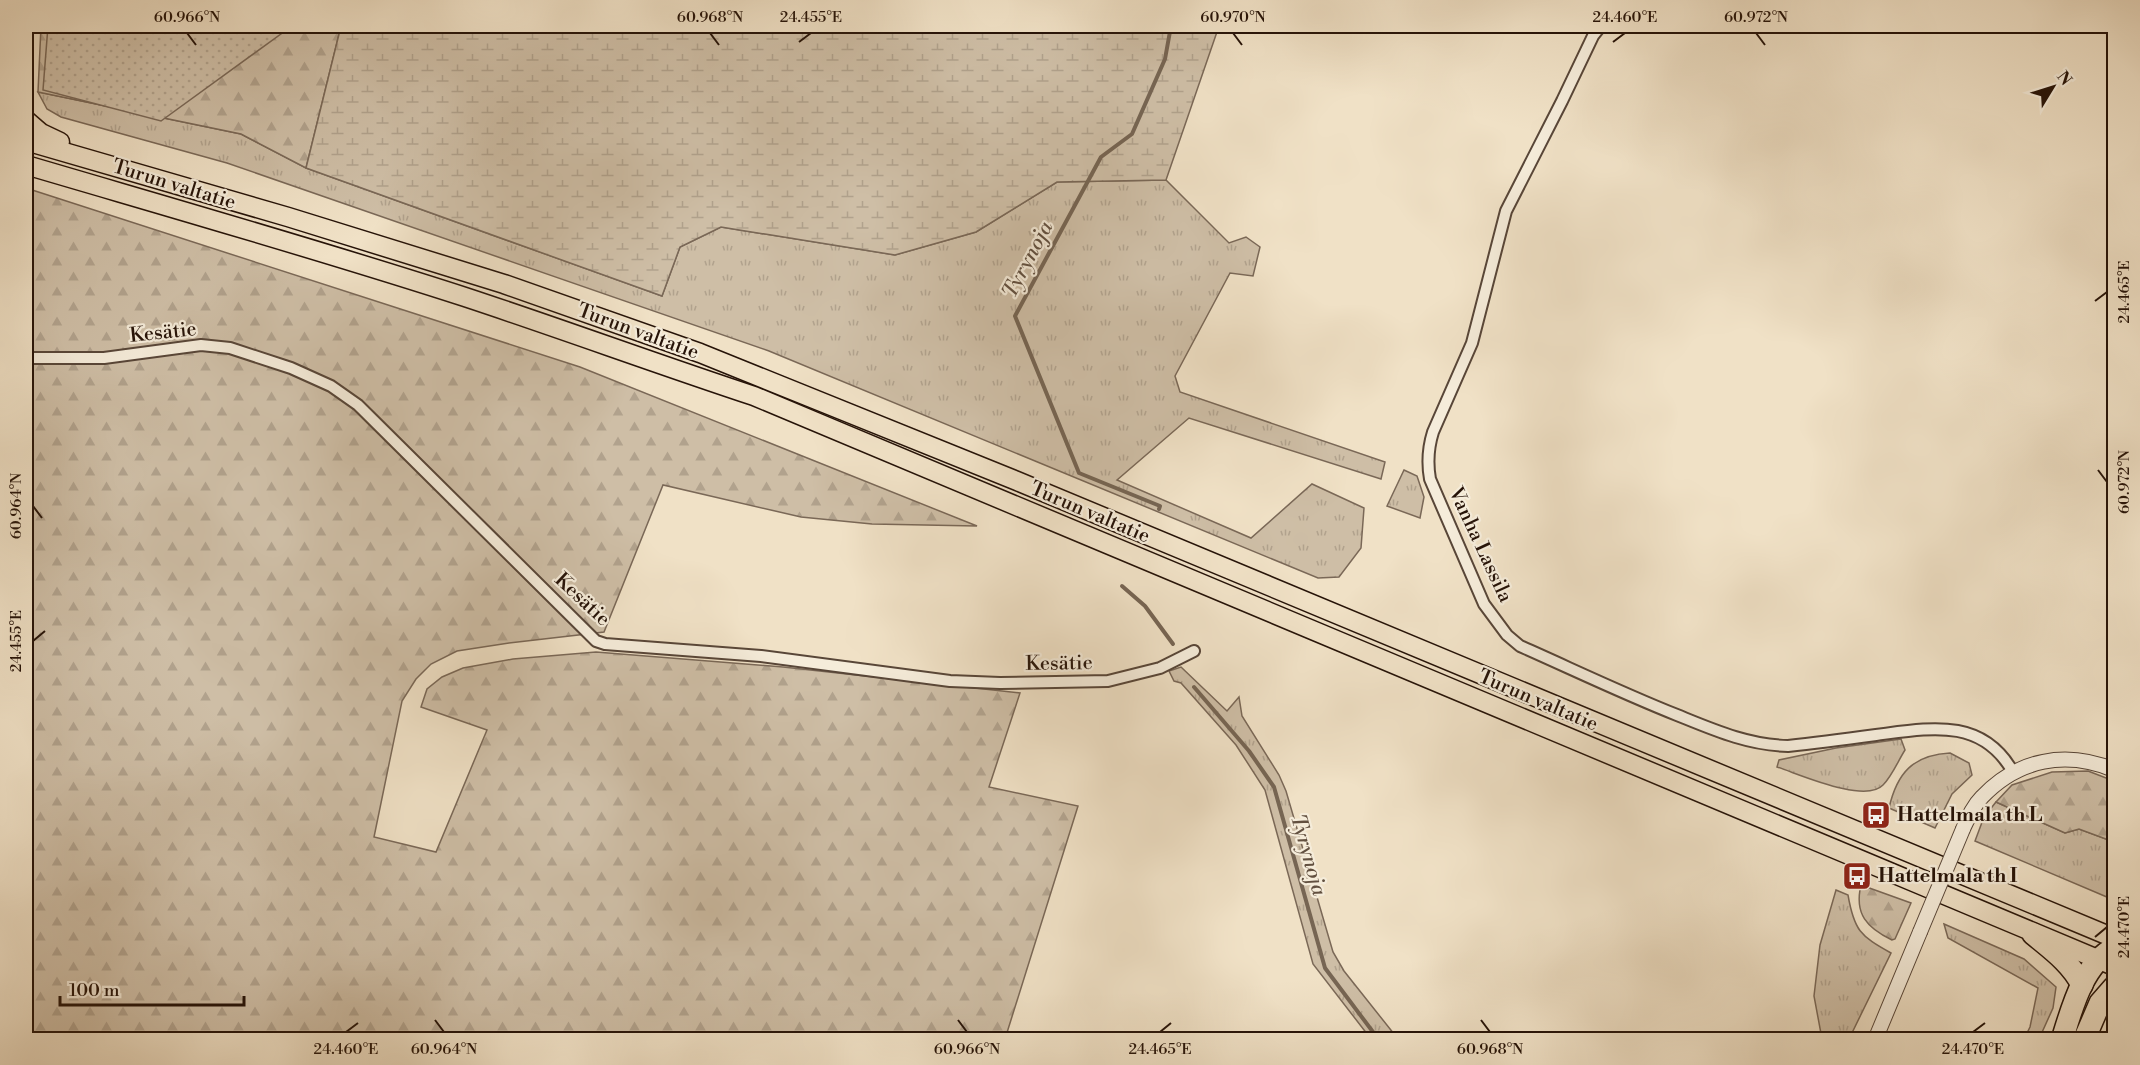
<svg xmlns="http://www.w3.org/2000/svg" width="2140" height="1065" viewBox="0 0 2140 1065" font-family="'Libre Bodoni',serif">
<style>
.grass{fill:url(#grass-tufts);stroke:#7a6857;stroke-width:1.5}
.forest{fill:url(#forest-firs);stroke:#7a6857;stroke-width:1.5}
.wetland{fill:url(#wetland-marsh);stroke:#7a6857;stroke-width:1.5}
.park{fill:url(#park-dots);stroke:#7a6857;stroke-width:1.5}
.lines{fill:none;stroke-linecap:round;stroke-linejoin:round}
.stream{stroke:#766553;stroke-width:4}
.minor-casing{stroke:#584638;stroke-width:14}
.tertiary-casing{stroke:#584638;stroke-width:16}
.trunk-casing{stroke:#261308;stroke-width:21}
.motorway-casing{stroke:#261308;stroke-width:24}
.minor{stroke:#f5ecda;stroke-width:10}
.tertiary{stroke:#f5ecda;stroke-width:14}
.trunk{stroke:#f0e1c6;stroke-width:18}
.motorway{stroke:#f0e1c6;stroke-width:21}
.tertiary-bridge-casing{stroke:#584638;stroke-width:16;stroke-linecap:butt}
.tertiary-bridge{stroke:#f5ecda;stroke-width:14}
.ticks{fill:none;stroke:#261308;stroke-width:2}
.labels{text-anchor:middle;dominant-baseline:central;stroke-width:4.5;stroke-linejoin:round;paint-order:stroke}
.street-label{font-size:20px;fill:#261308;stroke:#f5ecda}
.poi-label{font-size:20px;font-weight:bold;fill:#261308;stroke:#f5ecda;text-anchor:start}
.water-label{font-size:21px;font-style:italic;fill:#625040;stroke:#f5ecda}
.neatline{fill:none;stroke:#261308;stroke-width:2}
.ticks-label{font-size:15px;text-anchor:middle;fill:#261308}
</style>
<defs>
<pattern id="grass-tufts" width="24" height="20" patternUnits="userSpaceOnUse" patternTransform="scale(1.5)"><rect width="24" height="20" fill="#cebea6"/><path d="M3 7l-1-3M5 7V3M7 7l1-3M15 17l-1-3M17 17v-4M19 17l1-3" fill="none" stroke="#b1a28d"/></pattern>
<pattern id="forest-firs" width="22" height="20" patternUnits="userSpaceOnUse" patternTransform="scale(1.5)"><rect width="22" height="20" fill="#cebea6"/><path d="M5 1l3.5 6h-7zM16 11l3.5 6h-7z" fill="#b1a28d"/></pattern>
<pattern id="wetland-marsh" width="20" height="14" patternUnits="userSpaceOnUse" patternTransform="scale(1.5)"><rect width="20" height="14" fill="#cebea6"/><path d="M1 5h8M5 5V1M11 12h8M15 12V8" fill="none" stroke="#b1a28d"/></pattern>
<pattern id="park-dots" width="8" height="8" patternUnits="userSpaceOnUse" patternTransform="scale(1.5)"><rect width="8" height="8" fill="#cebea6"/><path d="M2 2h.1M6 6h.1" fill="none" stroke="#b1a28d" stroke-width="1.8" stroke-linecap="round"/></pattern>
</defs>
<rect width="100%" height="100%" fill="#f0e1c6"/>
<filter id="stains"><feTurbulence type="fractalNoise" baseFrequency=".00333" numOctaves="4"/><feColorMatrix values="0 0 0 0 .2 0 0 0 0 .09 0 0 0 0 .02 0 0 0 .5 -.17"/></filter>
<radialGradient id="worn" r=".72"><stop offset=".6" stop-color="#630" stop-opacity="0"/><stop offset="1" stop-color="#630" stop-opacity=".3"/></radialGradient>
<g class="grass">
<path d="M38,92L241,134L306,168L662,296L680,247L721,227L895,255L976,232L1057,182L1166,180L1229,243L1246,237L1260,247L1253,276L1230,273L1175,376L1180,392L1385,462L1381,479L1189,418L1117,480L1251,538L1312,484L1364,508L1361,548L1339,577L1318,578L769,351L227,163L61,117L47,109Z"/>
<path d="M1404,470L1417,476L1424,497L1420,518L1387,506Z"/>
<path d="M1181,667L1227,711L1239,697L1242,716L1279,775L1286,791L1333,952L1344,971L1398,1039H1371L1313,964L1265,790L1236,745L1181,683L1174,681L1169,671Z"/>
<path d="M1901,739L1905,750C1898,761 1892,776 1883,785C1865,804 1799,774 1777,767L1779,760L1836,748Z"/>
<path d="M1950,753L1969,763L1972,775L1952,794L1935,828L1889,808C1897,773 1913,755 1950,753Z"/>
<path d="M1996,802L2065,833L2079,829L2114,842V900L1975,841L1984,817Z"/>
<path d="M1836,890L1848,895C1854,930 1860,936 1891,953L1849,1039H1822L1814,996L1820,945Z"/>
<path d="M1944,924L2024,959L2056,987L2053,1008L2039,1039H2024L2030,1027L2038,988L1948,938Z"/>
</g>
<g class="forest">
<path d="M41,26H341L306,168L241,134L38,92Z"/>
<path d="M26,188L580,367L977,526L872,524L801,517L663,485L604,632L509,643L457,651L431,664L416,679L402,701L374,837L436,852L487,730L421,707L427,689L442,677L463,668L513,659L596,652L783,667L1020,693L989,787L1078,806L1005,1039L26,1040Z"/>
<path d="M2088,771L2114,781V842L2079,829L2065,833L1996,802L2012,785L2052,772Z"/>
<path d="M1861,885L1911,903L1895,939L1892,940C1867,928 1854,914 1861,885Z"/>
</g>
<path class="wetland" d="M341,26H1219L1166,180L1057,182L976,232L895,255L721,227L680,247L662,296L306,168Z"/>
<path class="park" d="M48,26H283L285,31L161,121L43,90Z"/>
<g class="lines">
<g class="stream">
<path d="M1159,509L1160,506L1079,473L1015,316L1101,157L1132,134L1165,59L1171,26"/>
<path d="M1122,586L1145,606L1173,644"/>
<path d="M1194,687L1249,751L1274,787L1325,968L1379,1040"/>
</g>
<g class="minor-casing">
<g id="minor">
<path d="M1601,26L1593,36L1562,101L1506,211L1472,343L1433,432C1428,448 1427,462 1430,479L1484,604L1507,635L1520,646C1572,669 1624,694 1677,715C1714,730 1748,745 1788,746C1817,743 1847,739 1876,735C1930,728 1982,717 2013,772"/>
<path d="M26,358H104L201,345L230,348L291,368L331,386L358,405L596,641L605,644L761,656L950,681L1000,683L1108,681L1160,668L1194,651"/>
</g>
</g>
<g class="tertiary-casing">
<g id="tertiary">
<path d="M1963,829C1968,818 1973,806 1982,797C2018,759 2066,750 2114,770"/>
<path d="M1875,1040L1920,932"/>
</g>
</g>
<g class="trunk-casing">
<g id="trunk">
<path d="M26,120L41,133L60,142"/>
<path d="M26,141L288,217L504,284L700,353L1017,481L2114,938"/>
<path d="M26,165C172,208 320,250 465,297C562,329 657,364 754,396L2114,966"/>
</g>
</g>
<g class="motorway-casing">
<g id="motorway">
<path d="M2033,934C2051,949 2071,963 2082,985"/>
<path d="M2062,1040C2072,1008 2083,964 2114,948"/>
<path d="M2084,1040L2100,1003L2114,987"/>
</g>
</g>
<use href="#minor" class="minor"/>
<use href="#tertiary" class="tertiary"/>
<use href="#trunk" class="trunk"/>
<use href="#motorway" class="motorway"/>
<g class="tertiary-bridge-casing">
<path id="tertiary-bridge" d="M1920,932L1963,829"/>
</g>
<use href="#tertiary-bridge" class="tertiary-bridge"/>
</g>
<path class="ticks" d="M187,33L196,45M710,33L719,45M1233,33L1242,45M1756,33L1765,45M799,42L811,33M1613,42L1625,33M2095,301L2107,292M2098,470L2107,482M33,506L42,518M33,641L45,631M2095,937L2107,927M435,1020L444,1032M958,1020L967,1032M1481,1020L1490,1032M346,1032L358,1023M1160,1032L1171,1023M1973,1032L1985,1023"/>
<defs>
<g id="bus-square" transform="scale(1.5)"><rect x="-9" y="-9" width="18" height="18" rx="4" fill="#8f2418" stroke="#f5ecda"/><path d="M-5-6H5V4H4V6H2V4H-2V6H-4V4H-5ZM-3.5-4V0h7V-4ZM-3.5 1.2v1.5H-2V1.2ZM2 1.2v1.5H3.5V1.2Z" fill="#fff"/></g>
</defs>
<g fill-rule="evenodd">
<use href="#bus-square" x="1876" y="815"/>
<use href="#bus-square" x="1857" y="876"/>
</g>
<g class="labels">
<g class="street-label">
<text transform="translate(174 185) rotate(17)">Turun valtatie</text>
<text transform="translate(638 332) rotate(20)">Turun valtatie</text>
<text transform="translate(163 333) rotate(-6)">Kesätie</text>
<text transform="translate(1090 513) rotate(23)">Turun valtatie</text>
<text transform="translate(1480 545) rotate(65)">Vanha Lassila</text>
<text transform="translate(582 600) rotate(43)">Kesätie</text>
<text transform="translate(1059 664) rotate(-1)">Kesätie</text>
<text transform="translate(1538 701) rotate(23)">Turun valtatie</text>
</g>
<g class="poi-label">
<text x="1897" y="815">Hattelmala th L</text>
<text x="1878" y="876">Hattelmala th I</text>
</g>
<g class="water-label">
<text transform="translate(1028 260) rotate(-62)">Tyrynoja</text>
<text transform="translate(1308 855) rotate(74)">Tyrynoja</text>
</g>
</g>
<rect width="2140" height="1065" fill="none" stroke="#f0e1c6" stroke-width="66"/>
<g transform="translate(2053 87) rotate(52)" stroke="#f5ecda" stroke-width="4.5" paint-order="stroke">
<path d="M0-4.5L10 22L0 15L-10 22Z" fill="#261308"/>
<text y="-9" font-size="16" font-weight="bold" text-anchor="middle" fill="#261308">N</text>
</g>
<path d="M60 996v9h184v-9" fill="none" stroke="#261308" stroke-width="3"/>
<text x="69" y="996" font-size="18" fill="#261308" stroke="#f5ecda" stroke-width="4.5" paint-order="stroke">100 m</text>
<rect x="33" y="33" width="2074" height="999" class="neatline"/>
<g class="ticks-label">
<text x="187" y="22">60.966°N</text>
<text x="710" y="22">60.968°N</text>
<text x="811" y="22">24.455°E</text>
<text x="1233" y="22">60.970°N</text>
<text x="1625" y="22">24.460°E</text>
<text x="1756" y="22">60.972°N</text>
<text transform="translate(2124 292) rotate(-90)" y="5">24.465°E</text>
<text transform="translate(2124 482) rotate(-90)" y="5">60.972°N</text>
<text transform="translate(16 506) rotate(-90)" y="5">60.964°N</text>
<text transform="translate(16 641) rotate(-90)" y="5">24.455°E</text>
<text transform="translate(2124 927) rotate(-90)" y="5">24.470°E</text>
<text x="346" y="1054">24.460°E</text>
<text x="444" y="1054">60.964°N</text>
<text x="967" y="1054">60.966°N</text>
<text x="1160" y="1054">24.465°E</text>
<text x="1490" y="1054">60.968°N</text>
<text x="1973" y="1054">24.470°E</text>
</g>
<rect width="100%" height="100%" filter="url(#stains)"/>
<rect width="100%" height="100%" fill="url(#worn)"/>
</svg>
